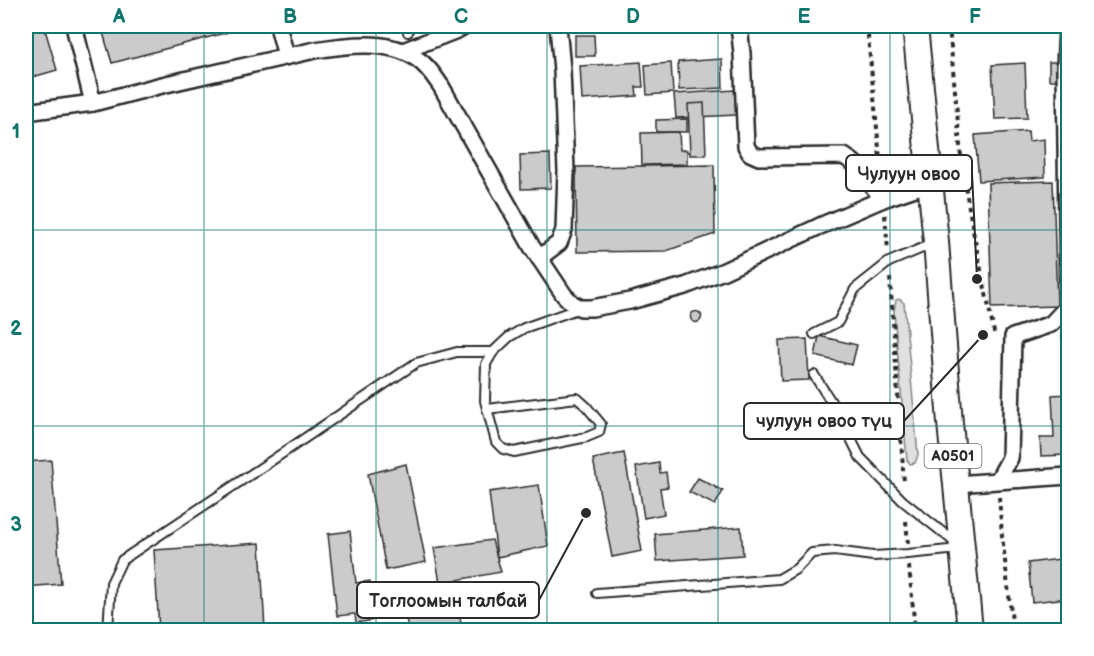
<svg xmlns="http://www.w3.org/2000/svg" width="1094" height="656" viewBox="0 0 1094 656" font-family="'Balsamiq Sans',sans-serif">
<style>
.green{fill:#e0e0e0;stroke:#868686;stroke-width:1.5}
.building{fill:#cbcbcb;stroke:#2b2b2b;stroke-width:1.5}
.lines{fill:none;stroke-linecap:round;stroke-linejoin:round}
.service-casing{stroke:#2b2b2b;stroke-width:12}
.minor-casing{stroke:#2b2b2b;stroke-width:20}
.trunk-casing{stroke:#2b2b2b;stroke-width:28}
.path{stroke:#2b2b2b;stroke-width:4;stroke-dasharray:4.5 4.5;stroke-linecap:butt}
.service{stroke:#fff;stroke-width:8}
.minor{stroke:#fff;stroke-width:15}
.trunk{stroke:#fff;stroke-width:24}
.grid{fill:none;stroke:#0f766e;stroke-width:1.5;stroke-opacity:0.55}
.labels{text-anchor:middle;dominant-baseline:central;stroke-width:4.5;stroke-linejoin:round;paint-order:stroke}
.shield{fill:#fff;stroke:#6b6b6b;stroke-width:1.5}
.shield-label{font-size:15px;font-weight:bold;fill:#2b2b2b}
.leader{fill:none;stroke:#2b2b2b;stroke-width:2}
.callout-dot{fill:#2b2b2b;stroke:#fff;stroke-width:2}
.callout{fill:#fff;stroke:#2b2b2b;stroke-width:2}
.callout-label{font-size:18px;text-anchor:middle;font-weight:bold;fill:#2b2b2b}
.neatline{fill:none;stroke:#0f766e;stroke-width:2}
.grid-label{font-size:20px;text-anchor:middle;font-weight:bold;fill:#0f766e}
</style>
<rect width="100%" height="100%" fill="#fff"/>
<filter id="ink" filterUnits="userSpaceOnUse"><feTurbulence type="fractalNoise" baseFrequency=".0167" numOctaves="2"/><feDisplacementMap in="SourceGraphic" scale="12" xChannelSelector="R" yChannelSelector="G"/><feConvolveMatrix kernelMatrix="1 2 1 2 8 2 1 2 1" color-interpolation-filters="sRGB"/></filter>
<g filter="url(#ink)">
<path class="green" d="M899,299L904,303L905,312L918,455L915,463L910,464L907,460L894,312L896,300Z"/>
<g class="building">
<path d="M26,26H44L57,70L26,79Z"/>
<path d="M101,26H251L112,63Z"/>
<path d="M575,35H594L595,56H575Z"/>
<path d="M722,59L723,88L679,90L678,62Z"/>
<path d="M641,62L643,87H636L637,96L582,100L580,66Z"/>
<rect x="1049" y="62" width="9" height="18"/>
<path d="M671,63L673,93L647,95L645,65Z"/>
<path d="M1025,63L1027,118L995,119L992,65Z"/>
<path d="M735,90L736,115L676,118L674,94Z"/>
<path d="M704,103L706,155H690L688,104Z"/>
<path d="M687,119V132H656V120Z"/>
<path d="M1028,131L1029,141L1044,139L1045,177L979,181L975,135Z"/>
<path d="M679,132L680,150H687V164L642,165L641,133Z"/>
<path d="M550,154L551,188L521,189L520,155Z"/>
<path d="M714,165L715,234L666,251L577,252L576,167Z"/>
<path d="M1053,181L1057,306L992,308L988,183Z"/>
<circle cx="696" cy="317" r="5.5"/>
<path d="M1068,334V378H1065L1062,335Z"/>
<path d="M819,336L857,345L852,365L815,356Z"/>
<path d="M807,339L809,380L781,381L779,340Z"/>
<path d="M1068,394V455L1041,456L1040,438H1054L1052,395Z"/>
<path d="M624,453L642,551L612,557L593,459Z"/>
<path d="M51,460L61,584L26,587V462Z"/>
<path d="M659,463L660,473L666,472L668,487L660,488L664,514L644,518L636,467Z"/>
<path d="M406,464L426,562L386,570L368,474Z"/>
<path d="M698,478L723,491L715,505L689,492Z"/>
<path d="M539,485L548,546L497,557L489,492Z"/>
<path d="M741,527L743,555L657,561L655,534Z"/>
<path d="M350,531L356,583L370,581L371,589L389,587L392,613L375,615L374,620L356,623L355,614L337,616L328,534Z"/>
<path d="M492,540L501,572L440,583L434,548Z"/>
<path d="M260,543L265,630H159L154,550Z"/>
<path d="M1068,558V598L1032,602L1028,563Z"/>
<path d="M453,587L462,627L447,630H408L403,598Z"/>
</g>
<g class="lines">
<g class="service-casing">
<g id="service">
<path d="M407,26L408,32"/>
<path d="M814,334L838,322L855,289L889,262L932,244"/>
<path d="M814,375L837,411L860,457L903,501L956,543"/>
<path d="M487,409L577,398L586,406L601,424L599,432L587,437L514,452L503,449L496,442L485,401L486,364L493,352L509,337L524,328L580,308"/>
<path d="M597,593L779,579L796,569L812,553L835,551L873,556L908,554L959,549"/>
<path d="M108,630L111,583L122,560L274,459L416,363L457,352H493"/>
</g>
</g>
<g class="minor-casing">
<g id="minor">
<path d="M74,26L93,103"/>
<path d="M278,26L286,56"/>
<path d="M739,26L742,53L746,146L750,153L759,157L844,156L854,163L883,199"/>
<path d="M403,51L457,30L464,26"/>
<path d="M26,112L93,103L162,85L315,50C346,45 388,39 416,58C427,65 434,76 441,86L532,247L564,295L573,304L581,308H592L630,301L685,286L724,271L820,226L883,199L930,183"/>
<path d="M539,258L559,243L564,230L566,171L562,70L558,26"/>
<path d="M998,480L1010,458L1013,337L1051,324L1068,306L1065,67L1067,26"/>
<path d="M956,484L1068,476"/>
</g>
</g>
<g class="trunk-casing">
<path id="trunk" d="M915,26L936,242L950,423L970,630"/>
</g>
<g class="path">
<path d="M867,26L881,169"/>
<path d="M949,26L962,167L973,231L995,337"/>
<path d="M885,215L888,250"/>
<path d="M890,278L904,483"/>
<path d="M999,497L1002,535L1013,630"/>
<path d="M906,521L908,543"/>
<path d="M909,566L915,630"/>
</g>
<use href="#service" class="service"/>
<use href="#minor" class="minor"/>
<use href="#trunk" class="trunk"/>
</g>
</g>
<path class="grid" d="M204,26V630M376,26V630M547,26V630M718,26V630M890,26V630M26,230H1068M26,426H1068"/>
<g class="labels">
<rect class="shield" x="924.5" y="444" width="57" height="24" rx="4.5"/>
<g class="shield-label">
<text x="953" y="456">A0501</text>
</g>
</g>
<path class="leader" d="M977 279L972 173M983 335L904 421M586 513L539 600"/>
<g class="callout-dot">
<circle cx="977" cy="279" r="6"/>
<circle cx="983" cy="335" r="6"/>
<circle cx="586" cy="513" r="6"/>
</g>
<g class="callout">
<rect x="846" y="155" width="126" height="36" rx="6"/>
<rect x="744" y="403" width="160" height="36" rx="6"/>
<rect x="357" y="582" width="182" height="36" rx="6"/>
</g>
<g class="callout-label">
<text x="909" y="180">Чулуун овоо</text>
<text x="824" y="427">чулуун овоо түц</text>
<text x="448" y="607">Тоглоомын талбай</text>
</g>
<rect width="1094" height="656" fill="none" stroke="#fff" stroke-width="66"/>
<rect x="33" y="33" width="1028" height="590" class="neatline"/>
<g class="grid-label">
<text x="119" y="23">A</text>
<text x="290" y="23">B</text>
<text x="461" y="23">C</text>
<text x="633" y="23">D</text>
<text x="804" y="23">E</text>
<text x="975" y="23">F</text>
<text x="16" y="138">1</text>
<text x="16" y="335">2</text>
<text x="16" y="531">3</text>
</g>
</svg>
